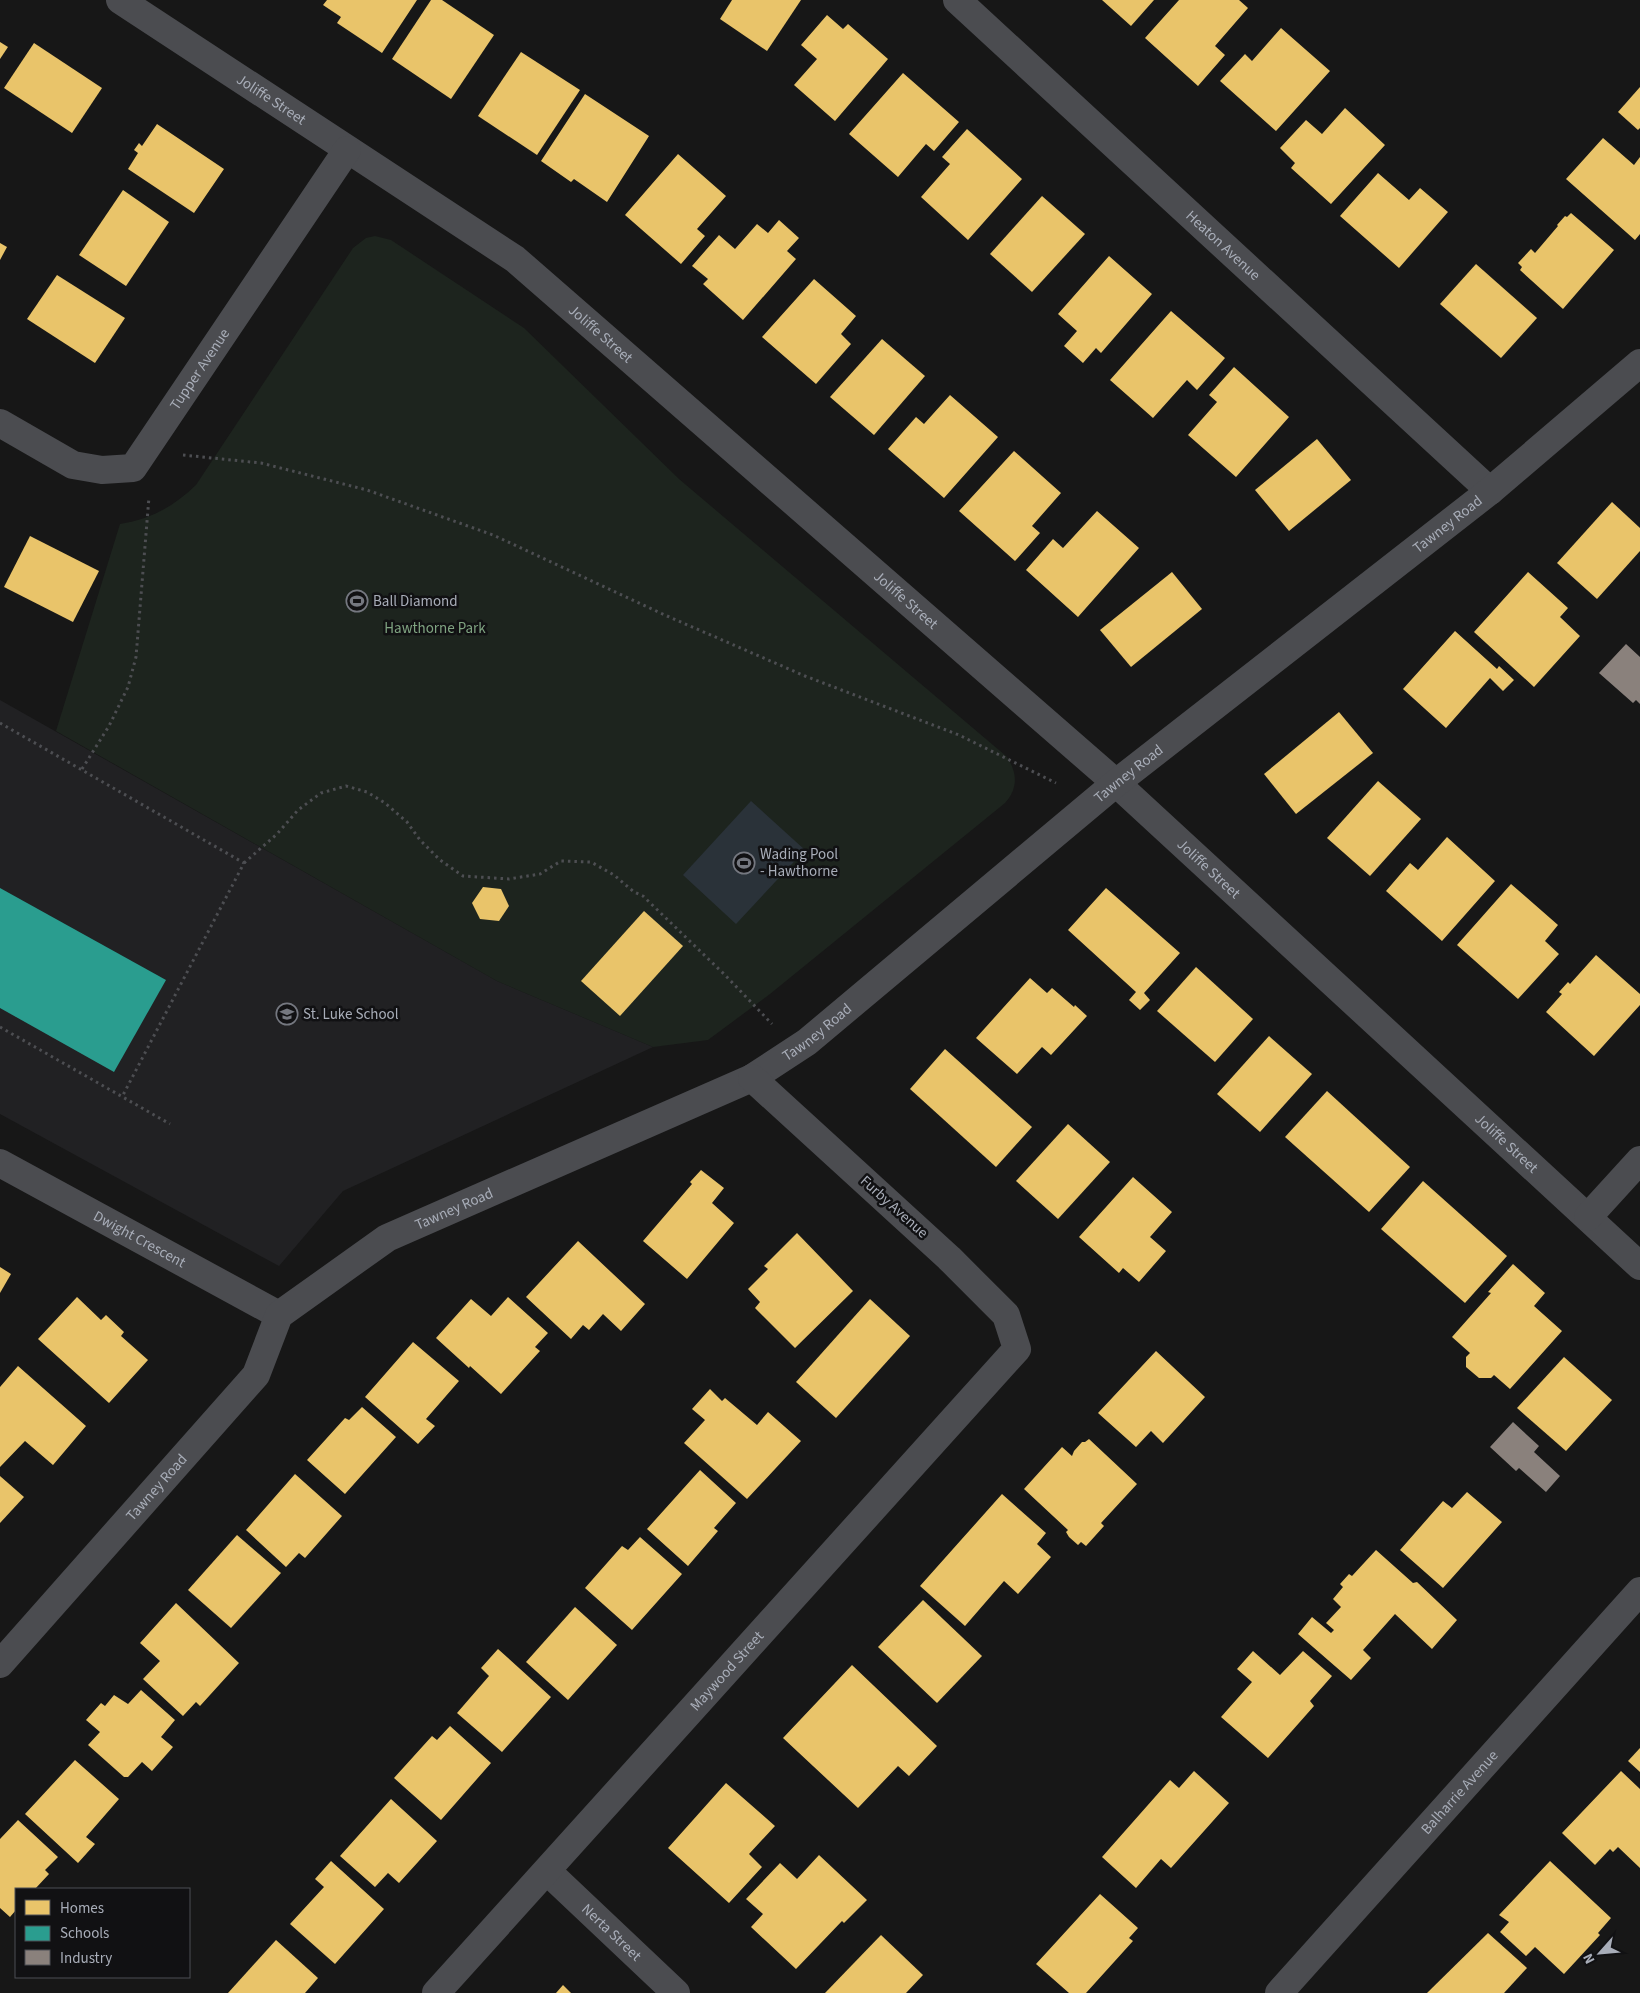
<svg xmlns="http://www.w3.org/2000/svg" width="1640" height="1993" viewBox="0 0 1640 1993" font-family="'Source Sans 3',sans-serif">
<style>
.built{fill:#212123}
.green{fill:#1d241e}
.water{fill:#2a3239}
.homes{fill:#e9c46a}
.schools{fill:#2a9d8f}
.industry{fill:#8a817c}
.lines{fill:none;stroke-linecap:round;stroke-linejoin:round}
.path{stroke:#4d4e52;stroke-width:3;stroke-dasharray:2.5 4;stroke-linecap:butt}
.street{stroke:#4b4c50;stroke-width:28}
.labels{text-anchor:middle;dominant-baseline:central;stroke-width:5;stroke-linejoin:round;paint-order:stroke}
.street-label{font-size:15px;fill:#a8adb8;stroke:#111113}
.poi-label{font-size:15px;fill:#a8adb8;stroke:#111113;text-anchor:start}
.park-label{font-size:15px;fill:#7fa381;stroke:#111113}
</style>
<rect width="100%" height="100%" fill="#171717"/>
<path class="built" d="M0,700L497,981L653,1047L343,1191L279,1266L0,1114Z"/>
<path class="green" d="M375,236L391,240L524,328L679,479L1006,756C1018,772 1018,789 1005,803L770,994L708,1040L653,1047L497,981L56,731L120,524C151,519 173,507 196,485L353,248L366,238Z"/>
<path class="water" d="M751,801L805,850L736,924L683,875Z"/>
<g class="homes">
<path d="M327,0H417L382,53L337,23L341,17L323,5Z"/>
<path d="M431,0H442L494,35L451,99L392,59Z"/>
<path d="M732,0H801L767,51L720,19Z"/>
<path d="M1102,0H1154L1131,26Z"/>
<path d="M1179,0H1239L1248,8L1215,46L1225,55L1198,86L1145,38Z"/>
<path d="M827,15L843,29L848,24L888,59L835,121L794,85L817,59L801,45Z"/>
<path d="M1281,28L1330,71L1276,131L1220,81L1245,54L1252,61Z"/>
<path d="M0,42L8,47L0,59Z"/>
<path d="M34,43L102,88L72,133L4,88Z"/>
<path d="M521,52L580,90L537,155L478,116Z"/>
<path d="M903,73L959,122L934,151L926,144L898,177L849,134Z"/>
<path d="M1640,87V128L1638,130L1618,112Z"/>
<path d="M585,94L649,136L607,202L574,179L571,182L541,161Z"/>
<path d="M1345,108L1385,145L1331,204L1291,168L1295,163L1280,148L1306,120L1322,134Z"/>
<path d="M157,124L224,169L194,213L128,169L138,153L134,150L139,143L142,146Z"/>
<path d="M967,129L1022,179L968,240L921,197L950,164L942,157Z"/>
<path d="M1603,138L1634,165L1640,157V234L1635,240L1566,179Z"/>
<path d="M678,154L726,196L697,229L705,236L681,264L625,215Z"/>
<path d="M1378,173L1409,200L1420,188L1448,212L1399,268L1340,216Z"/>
<path d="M123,190L169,222L126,286L79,255Z"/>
<path d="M1042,196L1085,234L1032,292L990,254Z"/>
<path d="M1571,213L1614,250L1563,309L1520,270L1522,267L1518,263L1531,249L1535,253L1558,226L1557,225L1565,216L1567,217Z"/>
<path d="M779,220L799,238L787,251L796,259L743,320L703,284L708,279L692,266L719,235L735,249L757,224L768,233Z"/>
<path d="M0,243L7,247L0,260Z"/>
<path d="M1109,256L1152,294L1101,353L1096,348L1083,363L1064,346L1077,331L1058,314Z"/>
<path d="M1476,264L1537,318L1501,358L1440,304Z"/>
<path d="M57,275L125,318L95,363L27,319Z"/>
<path d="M814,279L856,316L841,334L851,344L816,384L762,337Z"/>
<path d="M1171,311L1225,358L1197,390L1187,380L1153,418L1110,380Z"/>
<path d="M882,339L925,376L874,435L830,397Z"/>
<path d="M1234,367L1289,417L1236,477L1188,435L1217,402L1209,395Z"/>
<path d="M950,395L998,437L944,498L888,449L916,417L924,424Z"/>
<path d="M1317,439L1351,480L1289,531L1255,490Z"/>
<path d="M1014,451L1061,493L1032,526L1040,533L1015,561L959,511Z"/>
<path d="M1612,502L1640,528V551L1597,599L1557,563Z"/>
<path d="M1097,511L1139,548L1078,617L1026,570L1053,539L1063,548Z"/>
<path d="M30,536L99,571L73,622L4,587Z"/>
<path d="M1172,572L1202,609L1131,667L1100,630Z"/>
<path d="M1528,572L1568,608L1560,617L1580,636L1534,687L1474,632Z"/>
<path d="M1455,631L1497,669L1499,666L1514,680L1503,691L1490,678L1446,728L1403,689Z"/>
<path d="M1339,712L1373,753L1296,814L1264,774Z"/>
<path d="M1378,781L1421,819L1370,876L1327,838Z"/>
<path d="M1447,837L1495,881L1442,941L1386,891L1410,863L1418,870Z"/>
<path d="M1511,884L1558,925L1545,941L1559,954L1518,999L1457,945Z"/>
<path d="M483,887L501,889L509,906L499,921L480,919L472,903Z"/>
<path d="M1106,888L1180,953L1144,993L1150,1000L1140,1010L1129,1000L1136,992L1068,930Z"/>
<path d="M644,911L683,946L620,1016L581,981Z"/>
<path d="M1596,955L1640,994V1005L1594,1056L1546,1012L1562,994L1559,992L1568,982L1570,984Z"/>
<path d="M1196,967L1253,1019L1215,1062L1157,1011Z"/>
<path d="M1030,978L1047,993L1052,988L1074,1007L1075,1005L1087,1016L1051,1055L1042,1047L1017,1074L976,1038Z"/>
<path d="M1269,1036L1312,1074L1260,1132L1217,1094Z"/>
<path d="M945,1049L1032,1127L996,1167L910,1089Z"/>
<path d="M1327,1091L1410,1167L1369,1212L1285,1137Z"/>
<path d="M1068,1124L1110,1162L1058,1219L1016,1181Z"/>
<path d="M701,1170L724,1188L712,1203L734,1223L687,1279L643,1241L692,1184L690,1182Z"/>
<path d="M1133,1177L1172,1212L1150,1237L1166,1251L1139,1282L1123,1268L1119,1273L1079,1237Z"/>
<path d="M1423,1181L1507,1256L1465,1303L1381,1229Z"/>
<path d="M797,1233L853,1291L795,1348L755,1308L760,1302L748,1289L768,1269L764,1266Z"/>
<path d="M578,1241L645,1304L621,1331L603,1314L589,1330L583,1325L571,1339L526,1297Z"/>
<path d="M1513,1264L1545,1293L1534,1306L1562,1331L1510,1389L1494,1375L1491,1378H1479L1466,1367V1357L1470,1353L1452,1337L1491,1293L1488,1292Z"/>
<path d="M0,1267L11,1274L0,1293Z"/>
<path d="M77,1297L101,1320L106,1315L124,1332L121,1336L148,1360L109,1403L38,1339Z"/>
<path d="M508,1297L548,1333L535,1347L540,1351L501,1394L470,1366L469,1368L436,1338L471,1299L491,1316Z"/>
<path d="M870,1299L910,1336L836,1418L796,1382Z"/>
<path d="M413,1342L459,1381L426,1419L435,1426L418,1444L365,1397Z"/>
<path d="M1156,1351L1205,1397L1163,1443L1151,1431L1136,1447L1098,1413Z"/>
<path d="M1564,1357L1612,1400L1566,1451L1517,1408Z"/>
<path d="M18,1366L86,1426L53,1465L25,1441L0,1467V1387Z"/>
<path d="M710,1389L722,1401L725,1398L757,1425L768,1412L801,1441L747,1499L684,1443L705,1420L692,1409Z"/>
<path d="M362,1407L396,1437L345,1494L307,1460L345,1418L349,1420Z"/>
<path d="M1089,1439L1137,1484L1101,1523L1104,1526L1086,1546L1081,1542L1078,1545L1069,1537L1066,1532L1068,1530L1024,1489L1062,1447L1072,1456L1074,1451L1082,1442H1085Z"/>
<path d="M700,1470L736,1503L714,1528L718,1531L688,1566L647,1529Z"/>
<path d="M295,1474L342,1516L305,1558L299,1553L286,1567L246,1530Z"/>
<path d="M0,1476L24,1497L0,1523Z"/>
<path d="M1467,1492L1502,1522L1443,1588L1400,1550L1443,1501L1452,1508Z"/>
<path d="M1002,1494L1046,1533L1037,1544L1051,1557L1018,1594L1004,1581L965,1626L920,1586Z"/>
<path d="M237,1535L281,1573L231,1628L188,1590Z"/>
<path d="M640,1537L682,1574L632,1630L585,1588L622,1546L628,1550Z"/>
<path d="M1376,1550L1413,1583L1417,1582L1457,1620L1432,1649L1395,1614L1363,1650L1371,1658L1351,1680L1298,1634L1312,1617L1331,1633L1334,1630L1326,1623L1341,1607L1333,1599L1343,1587L1340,1584L1349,1574L1352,1576Z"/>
<path d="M923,1600L982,1656L937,1703L878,1647Z"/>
<path d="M176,1603L239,1663L200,1706L196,1702L183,1716L143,1679L160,1661L140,1643Z"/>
<path d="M575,1607L617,1645L568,1700L526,1662Z"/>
<path d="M498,1649L551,1697L502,1752L457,1713L489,1676L481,1668Z"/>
<path d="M1253,1651L1280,1675L1303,1651L1332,1676L1310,1701L1314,1706L1268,1758L1221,1717L1252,1682L1237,1669Z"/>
<path d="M852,1665L937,1746L909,1776L898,1766L858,1808L783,1738Z"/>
<path d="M141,1690L175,1720L161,1737L173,1747L152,1771L142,1762L128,1777H124L88,1745L100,1732L86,1720L101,1703L105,1706L114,1695L128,1704Z"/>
<path d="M450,1726L491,1763L441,1820L394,1778L432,1736L437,1740Z"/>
<path d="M1640,1748V1772L1628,1761Z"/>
<path d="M75,1760L119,1799L86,1837L95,1844L78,1863L25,1814Z"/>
<path d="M1194,1771L1229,1803L1171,1868L1161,1859L1136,1888L1102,1857L1170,1780L1179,1788Z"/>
<path d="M1621,1771L1640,1789V1868L1618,1847L1613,1852L1610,1849L1595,1865L1562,1833Z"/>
<path d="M726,1783L775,1826L749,1854L762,1867L729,1903L668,1848Z"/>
<path d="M391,1799L437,1841L399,1883L388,1873L375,1887L340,1856Z"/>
<path d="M18,1820L58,1857L45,1870L49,1874L35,1889H16V1910L10,1917L0,1908V1839Z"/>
<path d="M819,1855L867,1900L844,1923L842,1921L796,1969L751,1927L763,1914L746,1899L780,1863L797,1879Z"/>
<path d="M331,1861L384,1909L335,1964L290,1924L324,1887L315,1879Z"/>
<path d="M1550,1861L1611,1918L1598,1933L1600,1935L1564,1974L1535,1947L1526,1956L1500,1932L1509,1922L1499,1915Z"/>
<path d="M1100,1894L1138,1928L1129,1938L1133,1941L1086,1993H1069L1036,1964Z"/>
<path d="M1488,1933L1527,1968L1504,1993H1427Z"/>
<path d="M881,1935L923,1975L906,1993H825Z"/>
<path d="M276,1940L318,1978L305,1993H228Z"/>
<path d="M563,1985L571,1993H556Z"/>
</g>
<path class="schools" d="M0,888L166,980L114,1072L0,1008Z"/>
<g class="industry">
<path d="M1626,644L1640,657V704L1636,700L1633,703L1599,673Z"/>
<path d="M1513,1422L1539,1446L1534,1452L1560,1476L1546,1492L1519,1468L1516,1471L1490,1447Z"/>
</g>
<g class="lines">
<g class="path">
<path d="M183,455L261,463L367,490L493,535L667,616L805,676L959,735L1056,783"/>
<path d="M0,723L244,863L122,1097"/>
<path d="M82,769L109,726L128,687L136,657L149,497"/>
<path d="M244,863L277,834L298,810L321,793L346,786L367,792L385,803L407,822L420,840L440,860L463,876L509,879L540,874L561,861L591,862L614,875L634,892L643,896L725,975L772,1024"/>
<path d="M0,1027L170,1124"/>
</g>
<g class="street">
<path id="s1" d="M120,0L515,259L1116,783L1640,1266"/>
<path id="s2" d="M957,0L1490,491"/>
<path id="s3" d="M0,423L73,465L102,470L133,468L347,150"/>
<path id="s4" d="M0,1163L279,1315"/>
<path d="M1588,1217L1640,1160"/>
<path id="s5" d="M0,1664L256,1375L279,1315L387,1238L752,1078L807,1042L1116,783L1490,491L1640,363"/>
<path id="s6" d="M547,1871L676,1993"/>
<path id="s7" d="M436,1993L1017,1349L1006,1315L949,1258L752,1078"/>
<path id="s8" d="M1279,1993L1640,1591"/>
</g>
</g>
<defs>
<g id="stadium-ring" transform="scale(1.125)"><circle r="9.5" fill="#111113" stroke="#757880" stroke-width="1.5"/><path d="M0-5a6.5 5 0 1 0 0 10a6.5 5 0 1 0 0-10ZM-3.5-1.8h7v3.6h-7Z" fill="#757880"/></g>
<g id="school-ring" transform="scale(1.125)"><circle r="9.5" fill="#111113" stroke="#757880" stroke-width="1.5"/><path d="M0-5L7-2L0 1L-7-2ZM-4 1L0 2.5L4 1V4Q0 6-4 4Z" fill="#757880"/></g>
</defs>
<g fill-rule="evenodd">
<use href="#stadium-ring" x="357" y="601"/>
<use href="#stadium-ring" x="744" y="863"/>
<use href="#school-ring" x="287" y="1014"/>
</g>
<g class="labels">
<g class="street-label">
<text stroke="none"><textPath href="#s1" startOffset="181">Joliffe Street</textPath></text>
<text stroke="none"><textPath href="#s2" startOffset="362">Heaton Avenue</textPath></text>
<text stroke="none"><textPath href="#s1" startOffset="586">Joliffe Street</textPath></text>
<text stroke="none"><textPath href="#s3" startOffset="264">Tupper Avenue</textPath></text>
<text stroke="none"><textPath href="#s5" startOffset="1871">Tawney Road</textPath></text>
<text stroke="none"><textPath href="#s1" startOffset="991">Joliffe Street</textPath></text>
<text stroke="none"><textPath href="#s5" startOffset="1466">Tawney Road</textPath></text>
<text stroke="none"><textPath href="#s1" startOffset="1396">Joliffe Street</textPath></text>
<text stroke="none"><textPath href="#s5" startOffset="1061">Tawney Road</textPath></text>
<text stroke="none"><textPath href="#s1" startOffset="1801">Joliffe Street</textPath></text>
<text transform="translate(894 1207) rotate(42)">Furby Avenue</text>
<text stroke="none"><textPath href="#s5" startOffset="656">Tawney Road</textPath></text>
<text stroke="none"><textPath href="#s4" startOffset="159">Dwight Crescent</textPath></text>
<text stroke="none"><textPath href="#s5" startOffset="236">Tawney Road</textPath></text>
<text stroke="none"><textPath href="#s7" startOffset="434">Maywood Street</textPath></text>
<text stroke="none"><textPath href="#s8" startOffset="270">Balharrie Avenue</textPath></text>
<text stroke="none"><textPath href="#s6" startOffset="89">Nerta Street</textPath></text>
</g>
<g class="poi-label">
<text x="373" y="601">Ball Diamond</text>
<text x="760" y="854">Wading Pool<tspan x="760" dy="17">- Hawthorne</tspan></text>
<text x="303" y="1014">St. Luke School</text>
</g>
<g class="park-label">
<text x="435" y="628">Hawthorne Park</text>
</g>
</g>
<rect x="15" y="1888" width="175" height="90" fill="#111113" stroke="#4d4f55"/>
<rect x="25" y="1900" width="25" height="15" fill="#e9c46a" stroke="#4d4f55"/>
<text x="60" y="1913" font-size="15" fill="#a8adb8">Homes</text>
<rect x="25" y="1926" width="25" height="15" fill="#2a9d8f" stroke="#4d4f55"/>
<text x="60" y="1938" font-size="15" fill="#a8adb8">Schools</text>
<rect x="25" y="1950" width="25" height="15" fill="#8a817c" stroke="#4d4f55"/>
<text x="60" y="1963" font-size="15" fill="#a8adb8">Industry</text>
<g transform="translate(1600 1953) rotate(243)" stroke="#111113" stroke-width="4" paint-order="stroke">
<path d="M0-4L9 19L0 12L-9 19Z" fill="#a8adb8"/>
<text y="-8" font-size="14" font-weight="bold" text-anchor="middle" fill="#a8adb8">N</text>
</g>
</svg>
